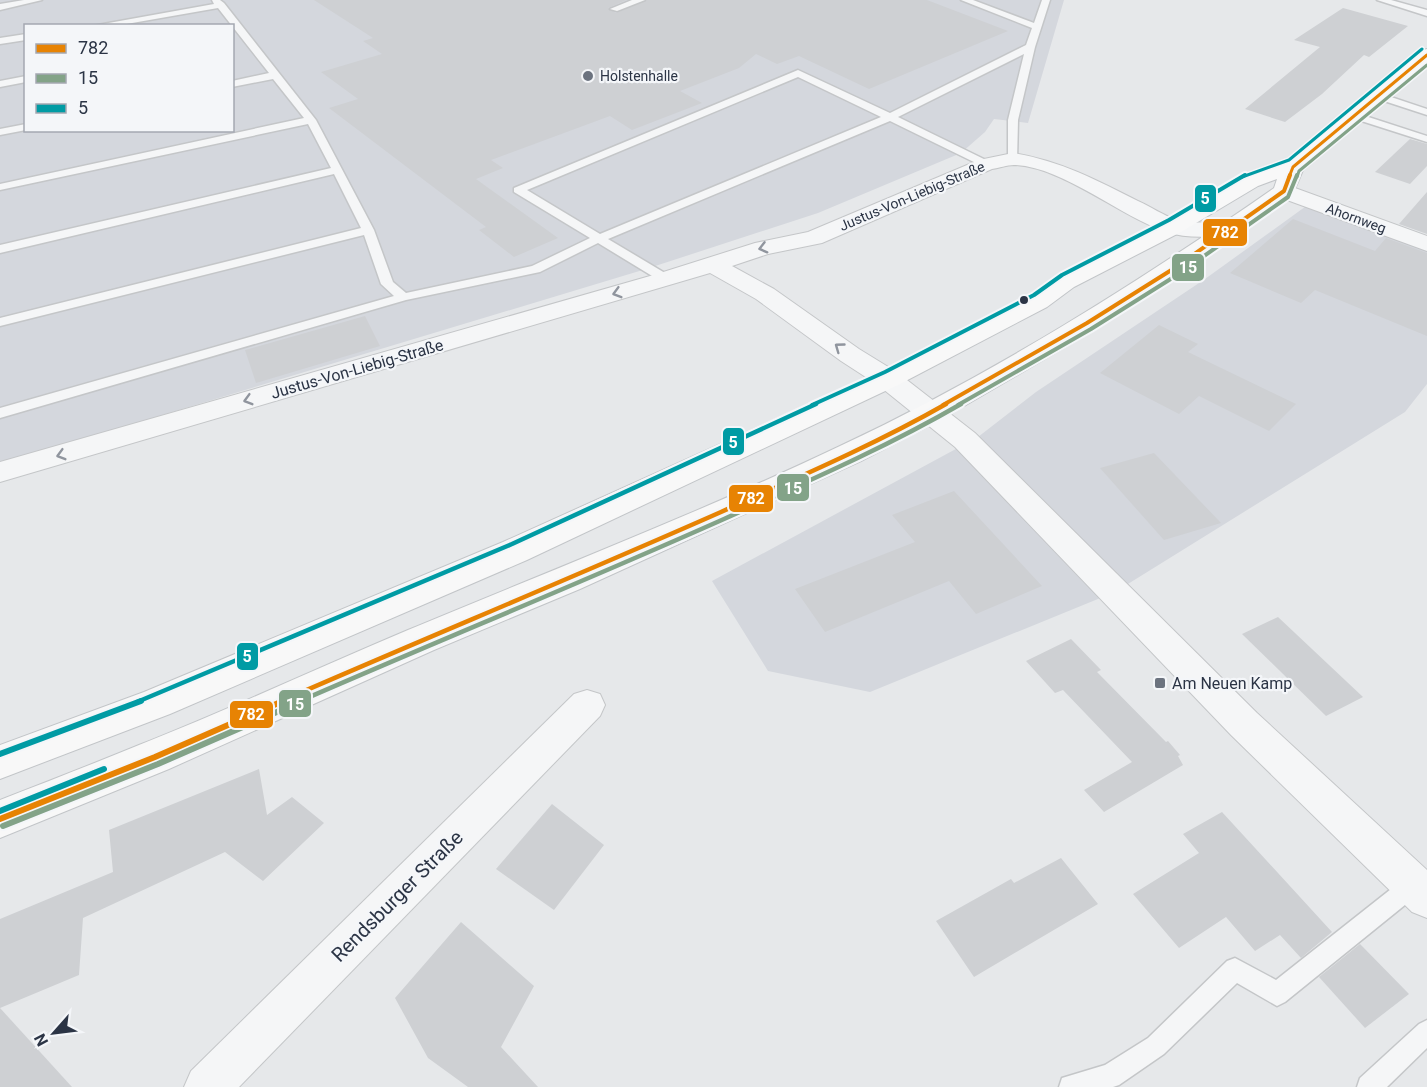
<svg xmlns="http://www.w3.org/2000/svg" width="1427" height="1087" viewBox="0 0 1427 1087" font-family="Roboto,sans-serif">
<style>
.built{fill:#d4d7dd;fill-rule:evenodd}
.building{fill:#ced0d3}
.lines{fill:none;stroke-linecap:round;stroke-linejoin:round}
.service-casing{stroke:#c4c6c8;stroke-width:3}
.minor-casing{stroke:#c4c6c8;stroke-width:2}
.primary-casing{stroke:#c2c5c8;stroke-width:2}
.service{fill:#f5f6f7;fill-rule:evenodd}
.minor{fill:#f5f6f7;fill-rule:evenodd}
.primary{fill:#f8f8f8;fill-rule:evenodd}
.bus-1-far3-casing{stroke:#f4f6f9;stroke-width:6}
.bus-1-far2-casing{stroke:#f4f6f9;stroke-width:8}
.bus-1-far1-casing{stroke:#f4f6f9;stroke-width:9}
.bus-1-casing{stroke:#f4f6f9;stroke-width:10}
.bus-2-far3-casing{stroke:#f4f6f9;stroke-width:6}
.bus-2-far2-casing{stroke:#f4f6f9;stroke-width:8}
.bus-2-far1-casing{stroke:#f4f6f9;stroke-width:9}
.bus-2-casing{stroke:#f4f6f9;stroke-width:10}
.bus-3-far3-casing{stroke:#f4f6f9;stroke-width:6}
.bus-3-far2-casing{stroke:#f4f6f9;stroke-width:8}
.bus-3-far1-casing{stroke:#f4f6f9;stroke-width:9}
.bus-3-casing{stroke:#f4f6f9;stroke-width:10}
.bus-1-far3{stroke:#e78303;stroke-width:3}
.bus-1-far2{stroke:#e78303;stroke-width:4}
.bus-1-far1{stroke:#e78303;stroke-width:4.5}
.bus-1{stroke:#e78303;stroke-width:6}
.bus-2-far3{stroke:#83a388;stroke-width:3}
.bus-2-far2{stroke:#83a388;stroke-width:4}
.bus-2-far1{stroke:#83a388;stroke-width:4.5}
.bus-2{stroke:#83a388;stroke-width:6}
.bus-3-far3{stroke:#009ba4;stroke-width:3}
.bus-3-far2{stroke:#009ba4;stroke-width:4}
.bus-3-far1{stroke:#009ba4;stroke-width:4.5}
.bus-3{stroke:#009ba4;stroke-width:6}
.oneway{stroke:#90959e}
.poi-dot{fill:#6c737f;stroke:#f4f6f9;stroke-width:2}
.bus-dot{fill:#2b3445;stroke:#f4f6f9;stroke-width:2}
.labels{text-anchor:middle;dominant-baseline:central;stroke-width:4.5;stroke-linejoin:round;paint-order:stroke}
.far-poi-label{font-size:14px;fill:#2b3445;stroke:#f4f6f9;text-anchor:start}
.far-street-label{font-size:14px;fill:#2b3445;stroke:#f4f6f9}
.street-label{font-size:16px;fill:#2b3445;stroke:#f4f6f9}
.poi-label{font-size:16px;fill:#2b3445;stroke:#f4f6f9;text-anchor:start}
.near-street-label{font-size:20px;fill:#2b3445;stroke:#f4f6f9}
.line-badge{stroke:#f4f6f9;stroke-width:2}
.badge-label{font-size:16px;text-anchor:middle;font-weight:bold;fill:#fff}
</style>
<rect width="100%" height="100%" fill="#e6e8ea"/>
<g class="built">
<path d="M0,0H1064L1028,123L994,119L985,132L961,153L818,213L646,269L0,464ZM26,26H232V130H26Z"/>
<path d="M1309,204L1427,245V384L1405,412L1115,592L870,692L768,671L712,581L978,437L1036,392L1205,279Z"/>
</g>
<g class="building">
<path d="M314,0H626L608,8L616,13L647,0H927L1008,31L869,89L799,56L777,64L756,54L739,68L680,91L702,103L632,130L610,116L491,160L503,168L476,179L558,238L514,257L479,230L486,227L329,108L358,99L321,72L382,54L363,41L373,38Z"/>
<path d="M1343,8L1408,26L1369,57L1364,55L1322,94L1285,122L1245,109L1320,47L1294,40Z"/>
<path d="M1410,139L1427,144V166L1410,184L1375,172Z"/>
<path d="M1427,192V234L1399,224Z"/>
<path d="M1293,219L1375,251L1386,238L1427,253V336L1315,290L1301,303L1230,273Z"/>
<path d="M365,316L380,346L256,383L245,350Z"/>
<path d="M1159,325L1198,344L1188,352L1296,404L1269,431L1199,396L1179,414L1100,373Z"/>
<path d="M1154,453L1221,523L1164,540L1100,468Z"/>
<path d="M954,491L1042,586L976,614L949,581L825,632L795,589L915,542L892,515Z"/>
<path d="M1278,617L1363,697L1326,716L1242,634Z"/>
<path d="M1071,639L1101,670L1097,672L1166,742L1168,741L1180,755L1178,756L1183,765L1104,812L1084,790L1132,762L1063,690L1055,693L1026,661Z"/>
<path d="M259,769L267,815L292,797L324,823L263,881L225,852L83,918L79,975L0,1008V919L113,872L109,830Z"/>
<path d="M552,804L604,845L554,910L496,869Z"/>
<path d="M1222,812L1332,932L1301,958L1280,935L1255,951L1226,917L1179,948L1133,894L1199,853L1183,834Z"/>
<path d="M1061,858L1098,904L974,977L936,921L1011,879L1014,883Z"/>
<path d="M461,922L534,986L501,1047L538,1087H468L428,1058L395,998Z"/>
<path d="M1360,944L1409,994L1365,1028L1319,977Z"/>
<path d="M0,1008L72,1087H0Z"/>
</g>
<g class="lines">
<g class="service-casing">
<g id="service">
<path d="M24,0H42L0,10V4Z"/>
<path d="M212,0H220L224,3L316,120L374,230L393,282L406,293L532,266L590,238L514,192V188L798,70L890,113L1026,45L1032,28L961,0H973L1034,23L1042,0H1050L1035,47L1018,120L1017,161L1013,162L1008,159V120L1024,54L898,117L990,162V166H982L890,121L608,239L670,276L672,279L670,282H662L598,243L540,272L406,300L0,418V408L394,296L381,284L364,235L0,326V318L361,228L334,174L0,253V245L331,168L308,124L0,190V184L304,118L273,79L232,87V81L269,73L218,8L115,26H92L214,4ZM798,77L881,117L600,234L527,190Z"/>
<path d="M632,0H645L617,11L610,9Z"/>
<path d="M1377,0H1391L1427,10V16Z"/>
<path d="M26,34V40L0,44V38Z"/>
<path d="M26,76V82L0,87V81Z"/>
<path d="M1379,93L1427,109V115L1375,98L1374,96Z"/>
<path d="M1356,113L1427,136V142L1352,118L1351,116Z"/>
<path d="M26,124V130L0,135V129Z"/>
<path d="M1413,875L1421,878L1424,885L1421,892L1285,1002L1277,1006L1237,983L1164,1054L1119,1085L1113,1087H1059L1062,1078L1105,1065L1148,1038L1227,961L1235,958L1276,980L1405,878Z"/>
<path d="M1427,1020V1048L1387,1087H1357L1360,1078L1419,1024Z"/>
</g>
</g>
<g class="minor-casing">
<g id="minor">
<path d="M1013,153C1058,160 1097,180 1138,201C1151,207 1163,215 1176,220C1198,228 1223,216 1245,221L1248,226L1245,231C1222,237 1190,240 1167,232C1120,217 1064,167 1014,165C1007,165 999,168 992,169L822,243L768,254L732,266L774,289L859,349L898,373L975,433L1257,713L1427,870V918L1412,912L1231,735L955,447L878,385L841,361L756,299L710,273L0,482V462L657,274L755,243L808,232L979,160Z"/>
<path d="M1284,184L1427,236V251L1276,196L1273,191L1276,186Z"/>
<path d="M587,690L600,694L605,705L600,716L239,1087H184L191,1071L574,694Z"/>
</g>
</g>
<g class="primary-casing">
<path id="primary" d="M1427,49V65L1303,170L1292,196L1182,274L1096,329L942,419L861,461L580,589L434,650L169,769L0,838V800C46,782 93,764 139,745C230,709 318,668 408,630C552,570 699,513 840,446C993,374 1136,284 1274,188L1277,179L1258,186L1181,232L1074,287L1047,307L898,385L527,560L170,714L0,779V745L144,692L503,542L878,373L1029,295L1056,277L1165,222L1242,176L1285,162L1420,51Z"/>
</g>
<use href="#service" class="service"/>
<use href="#minor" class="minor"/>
<use href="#primary" class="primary"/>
<g class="bus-1-far3-casing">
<path id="bus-1-far3" d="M1289,177L1293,167L1427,55"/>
</g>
<g class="bus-1-far2-casing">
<path id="bus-1-far2" d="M943,405L1087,323L1173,269L1284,191L1290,175"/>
</g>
<g class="bus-1-far1-casing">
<path id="bus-1-far1" d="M279,702C426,638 574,577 721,512C797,478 874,445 946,404"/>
</g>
<g class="bus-1-casing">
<path id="bus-1" d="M0,819L155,757L283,701"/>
</g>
<g class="bus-2-far3-casing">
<path id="bus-2-far3" d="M1297,177L1299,171L1427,65"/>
</g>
<g class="bus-2-far2-casing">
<path id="bus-2-far2" d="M958,405L1091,329L1177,275L1288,197L1297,175"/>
</g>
<g class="bus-2-far1-casing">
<path id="bus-2-far1" d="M298,702C440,640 583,582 724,519C804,483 885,448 961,404"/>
</g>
<g class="bus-2-casing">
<path id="bus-2" d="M3,826L158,764L302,701"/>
</g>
<g class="bus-3-far3-casing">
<path id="bus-3-far3" d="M1242,177L1289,160L1422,49"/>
</g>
<g class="bus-3-far2-casing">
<path id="bus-3-far2" d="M812,405L885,372L1034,295L1062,275L1169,220L1245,175"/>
</g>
<g class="bus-3-far1-casing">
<path id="bus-3-far1" d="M137,702L512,544L816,404"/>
</g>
<g class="bus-3-casing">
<g id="bus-3">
<path d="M0,754L141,701"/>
<path d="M0,811L104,769"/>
</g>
</g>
<use href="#bus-1-far3" class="bus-1-far3"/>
<use href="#bus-1-far2" class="bus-1-far2"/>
<use href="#bus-1-far1" class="bus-1-far1"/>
<use href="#bus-1" class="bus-1"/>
<use href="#bus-2-far3" class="bus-2-far3"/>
<use href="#bus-2-far2" class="bus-2-far2"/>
<use href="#bus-2-far1" class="bus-2-far1"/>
<use href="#bus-2" class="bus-2"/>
<use href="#bus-3-far3" class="bus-3-far3"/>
<use href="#bus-3-far2" class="bus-3-far2"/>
<use href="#bus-3-far1" class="bus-3-far1"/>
<use href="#bus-3" class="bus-3"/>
</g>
<defs><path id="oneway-chevron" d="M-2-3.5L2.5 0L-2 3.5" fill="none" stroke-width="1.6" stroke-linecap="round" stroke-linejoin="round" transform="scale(1.5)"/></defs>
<g class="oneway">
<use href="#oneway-chevron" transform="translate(763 248) rotate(165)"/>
<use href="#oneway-chevron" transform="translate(617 293) rotate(164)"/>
<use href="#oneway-chevron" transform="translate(839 347) rotate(-144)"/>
<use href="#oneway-chevron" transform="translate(248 400) rotate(164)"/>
<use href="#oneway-chevron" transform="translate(61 455) rotate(164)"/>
</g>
<g class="poi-dot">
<circle cx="588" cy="76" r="6"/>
<rect x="1154" y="677" width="12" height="12" rx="3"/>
</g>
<circle class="bus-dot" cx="1024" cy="300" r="5"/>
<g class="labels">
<g class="far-poi-label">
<text x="600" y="76">Holstenhalle</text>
</g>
<g class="far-street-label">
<text transform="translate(912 196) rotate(-23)">Justus-Von-Liebig-Straße</text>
<text transform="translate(1356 218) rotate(20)">Ahornweg</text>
</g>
<g class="street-label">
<text transform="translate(357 369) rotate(-16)">Justus-Von-Liebig-Straße</text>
</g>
<g class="poi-label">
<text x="1172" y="683">Am Neuen Kamp</text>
</g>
<g class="near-street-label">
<text transform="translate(397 896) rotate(-45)">Rendsburger Straße</text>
</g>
</g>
<g class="line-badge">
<rect x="1194" y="184" width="23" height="29" rx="6" fill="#009ba4"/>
<rect x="1202" y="218" width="46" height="29" rx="6" fill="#e78303"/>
<rect x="1171" y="253" width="34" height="29" rx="6" fill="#83a388"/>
<rect x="722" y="427" width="23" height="29" rx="6" fill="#009ba4"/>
<rect x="776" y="473" width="34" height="29" rx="6" fill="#83a388"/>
<rect x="728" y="484" width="46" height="29" rx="6" fill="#e78303"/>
<rect x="236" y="642" width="23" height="29" rx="6" fill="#009ba4"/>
<rect x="278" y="689" width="34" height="29" rx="6" fill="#83a388"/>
<rect x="229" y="700" width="45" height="29" rx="6" fill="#e78303"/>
</g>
<g class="badge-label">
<text x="1205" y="204">5</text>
<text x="1225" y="238">782</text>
<text x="1188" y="273">15</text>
<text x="733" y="448">5</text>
<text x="793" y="494">15</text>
<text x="751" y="504">782</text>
<text x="247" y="662">5</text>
<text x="295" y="710">15</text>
<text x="251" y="720">782</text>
</g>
<rect x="24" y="24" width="210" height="108" fill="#f4f6f9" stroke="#a4a8b1" stroke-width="1.5"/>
<rect x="36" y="44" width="30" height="9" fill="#e78303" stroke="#a4a8b1" stroke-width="1.5"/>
<text x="78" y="54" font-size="18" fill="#2b3445">782</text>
<rect x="36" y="74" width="30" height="9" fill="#83a388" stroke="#a4a8b1" stroke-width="1.5"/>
<text x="78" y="84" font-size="18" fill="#2b3445">15</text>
<rect x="36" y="104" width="30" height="9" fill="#009ba4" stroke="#a4a8b1" stroke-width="1.5"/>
<text x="78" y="114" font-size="18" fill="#2b3445">5</text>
<g transform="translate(54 1033) rotate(242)" stroke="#f4f6f9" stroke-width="4.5" paint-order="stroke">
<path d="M0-4.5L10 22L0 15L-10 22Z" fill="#2b3445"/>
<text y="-9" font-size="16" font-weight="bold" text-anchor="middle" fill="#2b3445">N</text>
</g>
</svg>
